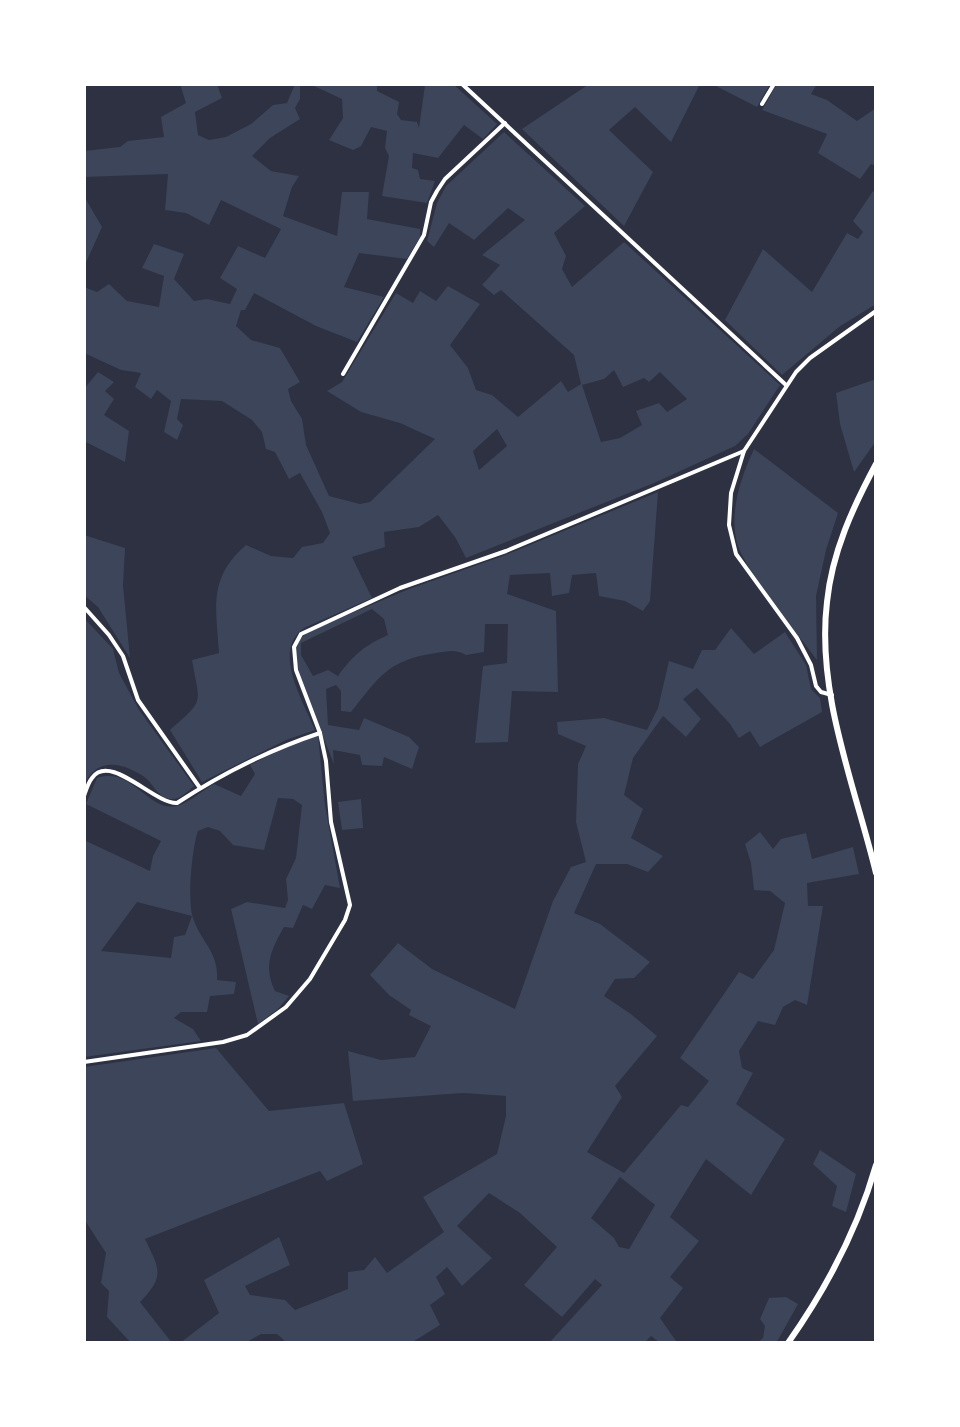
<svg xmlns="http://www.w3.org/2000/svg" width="960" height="1427" viewBox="0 0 960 1427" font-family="'Times New Roman',serif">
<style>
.green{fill:#3c4559;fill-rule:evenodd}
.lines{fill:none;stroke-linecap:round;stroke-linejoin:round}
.minor{stroke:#fff;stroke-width:4}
.primary{stroke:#fff;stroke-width:6}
</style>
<rect width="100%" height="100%" fill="#2d3142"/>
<g class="green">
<path d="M180,84H217L222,98L195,112L198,135L209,140L226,137L251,124L273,105L287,103L295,84H300V99L295,108L300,119L270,138L252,156L271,171L299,176L292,187L283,216L337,236L342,192H369L367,219L420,229V237L407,259L359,253L344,287L384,297L357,342L316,326L254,293L245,310H241L236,326L251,340L280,348L300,382L288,389L291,401L302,419L306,445L329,496L360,504L370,502L435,439L400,423L361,412L327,391L342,382L396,293L413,303L420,291L436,301L448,286L480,304L450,345L468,368L476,390L492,395L518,417L561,381L568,392L581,384L574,355L501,290L494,295L482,285L500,265L482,255L525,220L508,208L474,240L449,223L434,247L427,241L437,203L446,186L504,132L585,206L554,233L566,256L562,269L572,287L624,242L780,385L748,434L735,446L654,483L466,558L455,537L438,515L419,527L384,532L385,547L352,557L372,598L304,628C271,651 304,702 315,730L286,740L202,782L170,730C205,699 200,706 192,660L219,653C216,607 208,578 246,545L271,556L293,558L302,547L323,543L330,533L322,512L300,473L289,479L275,452L266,449L262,432L252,420L222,401L181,399L177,419L183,425L177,440L164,432L171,401L157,390L151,399L135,387L141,373L121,370L84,353V287L97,292L109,284L127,301L159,307L164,276L142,268L154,244L184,254L174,279L194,301L207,299L230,304L237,289L220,278L238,246L265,258L281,229L221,200L209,225L186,213L165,210L168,174L84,177V151L120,147L128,141L164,137L161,117L186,103ZM614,370L623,387L644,378L649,382L660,372L687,399L667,412L659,403L636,411L642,425L620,438L601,442L582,385L604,379ZM497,429L507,446L479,470L473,451Z"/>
<path d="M315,84H377V91L399,102L397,114L401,120L417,122L419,128L425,85L453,84L497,124L483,139L464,125L438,158L413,153L412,168L418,170L420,179L435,181L427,203L382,196L389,156L385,148L387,131L371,127L361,146L353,150L329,140L343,118L342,99L314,86Z"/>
<path d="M589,84H700L671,142L635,107L609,130L653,172L624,226L522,129Z"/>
<path d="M712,84H770L757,107Z"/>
<path d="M777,84H817L811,94L827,100L857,121L876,108V166L871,164L860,179L818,153L827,134L762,110Z"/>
<path d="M873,191L876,194V304L839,327L782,375L725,320L763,249L812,292L847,233L858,239L863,232L853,221Z"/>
<path d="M84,196L102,227L84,267Z"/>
<path d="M98,372L114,382L105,391L114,399L104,415L129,431L125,462L84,441V389Z"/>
<path d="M876,379V441L854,472L840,424L836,393Z"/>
<path d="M754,449L838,513L826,550L816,596L817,660C798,634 745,571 737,543C729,511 741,477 754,449Z"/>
<path d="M658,492L650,601L643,611L625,601L599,596L596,573L572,575L569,593L552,596L550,573L510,575L507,594L556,611L558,692L512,691L508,742L475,743L483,666L507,663L508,624H485L484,652L466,655C455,649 449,651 436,653C388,660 379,677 351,712L341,711V691L336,685L326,689L328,725L359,730L364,718L409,737L419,747L412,769L384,757L382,766L362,765L360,755L333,750L334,765C326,739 290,668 296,646C298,638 308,633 314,629L409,589L503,556ZM372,609L384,619L388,635C365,645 352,656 338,676L328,670L313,676L301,655V643Z"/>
<path d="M84,535L125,548L123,585L130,658L98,607L84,595Z"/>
<path d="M84,618L113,649L119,673L139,710L194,786C188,791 181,799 172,799C158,800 153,782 143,776C120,761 96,758 84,785Z"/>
<path d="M731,628L754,654L785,632L806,665L811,689L820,698L822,712L760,747L750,731L739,738L730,724L697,688L683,699L701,719L686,737L663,716L633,758L624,795L643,809L631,838L663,856L648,872L627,864H596L574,913L600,924L650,962L634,978L615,979L604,996L631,1014L657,1036L615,1086L622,1097L587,1152L624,1173L681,1105L688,1107L709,1081L680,1058L739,972L753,979L774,950L785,903L770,891L754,890L751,863L745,844L760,832L773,849L781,839L806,833L812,859L853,847L859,874L807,883L808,906H823L807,1005L795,1000L783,1007L775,1025L758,1021L739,1051L742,1068L753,1073L736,1104L785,1139L751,1195L706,1159L670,1217L699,1241L670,1277L683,1288L660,1318L676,1341L674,1343H660L651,1336L644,1343H549L602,1285L595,1279L562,1317L524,1285L557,1247L520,1213L489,1193L457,1226L492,1258L462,1286L447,1267L436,1277L445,1294L430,1305L440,1325L411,1343H287L277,1334H261L245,1343H180L219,1313L204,1280L279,1237L290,1265L245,1286L250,1295L285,1300L295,1310L348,1289V1272L364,1270L375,1257L387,1273L444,1232L423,1197L497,1154L506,1116V1096L463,1093L353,1101L348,1051L381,1060L415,1057L431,1026L409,1015L411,1010L389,995L370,975L398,943L432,969L515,1009L553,901L571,867L586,862L576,822L578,764L586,746L558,734L557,722L604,718L647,730L658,708L669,661L693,669L702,650H715ZM620,1177L655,1205L629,1249L619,1247L614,1238L591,1218Z"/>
<path d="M318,736L325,805L340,888L325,885L312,909L303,905L293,928L284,927C271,950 263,966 275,991L289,996L278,1009L258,1024L231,909L247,902L285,908L288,900L286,879L296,858L302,805L293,799L278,798L264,850L233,845L220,831L208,827L198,831C192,848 187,900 193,918C201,942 219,952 217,980L236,982L234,994L210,996L207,1012H181L174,1018L193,1029L201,1041L84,1057V840L150,871L153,856L161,841L86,804L97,778C132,766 148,812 176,806C188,804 203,790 214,784L241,796L255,774L250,765L283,748ZM137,902L192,916L185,935L174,937L171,958L101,951Z"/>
<path d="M361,799L363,828L342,830L338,802Z"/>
<path d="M216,1048L269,1111L344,1103L363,1164L327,1181L320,1171L145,1239C160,1270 165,1276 140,1302L172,1343H131L107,1317L109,1291L101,1283L106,1253L84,1219V1067Z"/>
<path d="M820,1150L856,1174L846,1212L832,1206L837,1186L813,1164Z"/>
<path d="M786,1297L798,1304L778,1340L775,1343H757L763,1338L765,1326L760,1319L769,1298Z"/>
</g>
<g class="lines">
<g class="minor">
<path d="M462,84L786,385"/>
<path d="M762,104L774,84"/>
<path d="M343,374L424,235L431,202L437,191L445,179L505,123"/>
<path d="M84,607L109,635L123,656L138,700L200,788"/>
<path d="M832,695L821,692L816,686L811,665L797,638L736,554L729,525L731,493L744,451L796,372L810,358L876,311"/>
<path d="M84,796C86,790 88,783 92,778C110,752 154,804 177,803C223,773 269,750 320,733"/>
<path d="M84,1062L223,1042L247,1035L286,1007L310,979L345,920L350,905L331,822L326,761L320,733L296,670L294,647L301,634L400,588L506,551L744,451"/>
</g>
<g class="primary">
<path d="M876,464C853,507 832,552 827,602C816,693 855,786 876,873"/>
<path d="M788,1343C826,1289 858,1228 876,1165"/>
</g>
</g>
<rect width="960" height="1427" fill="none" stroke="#ffffff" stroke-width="172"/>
</svg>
